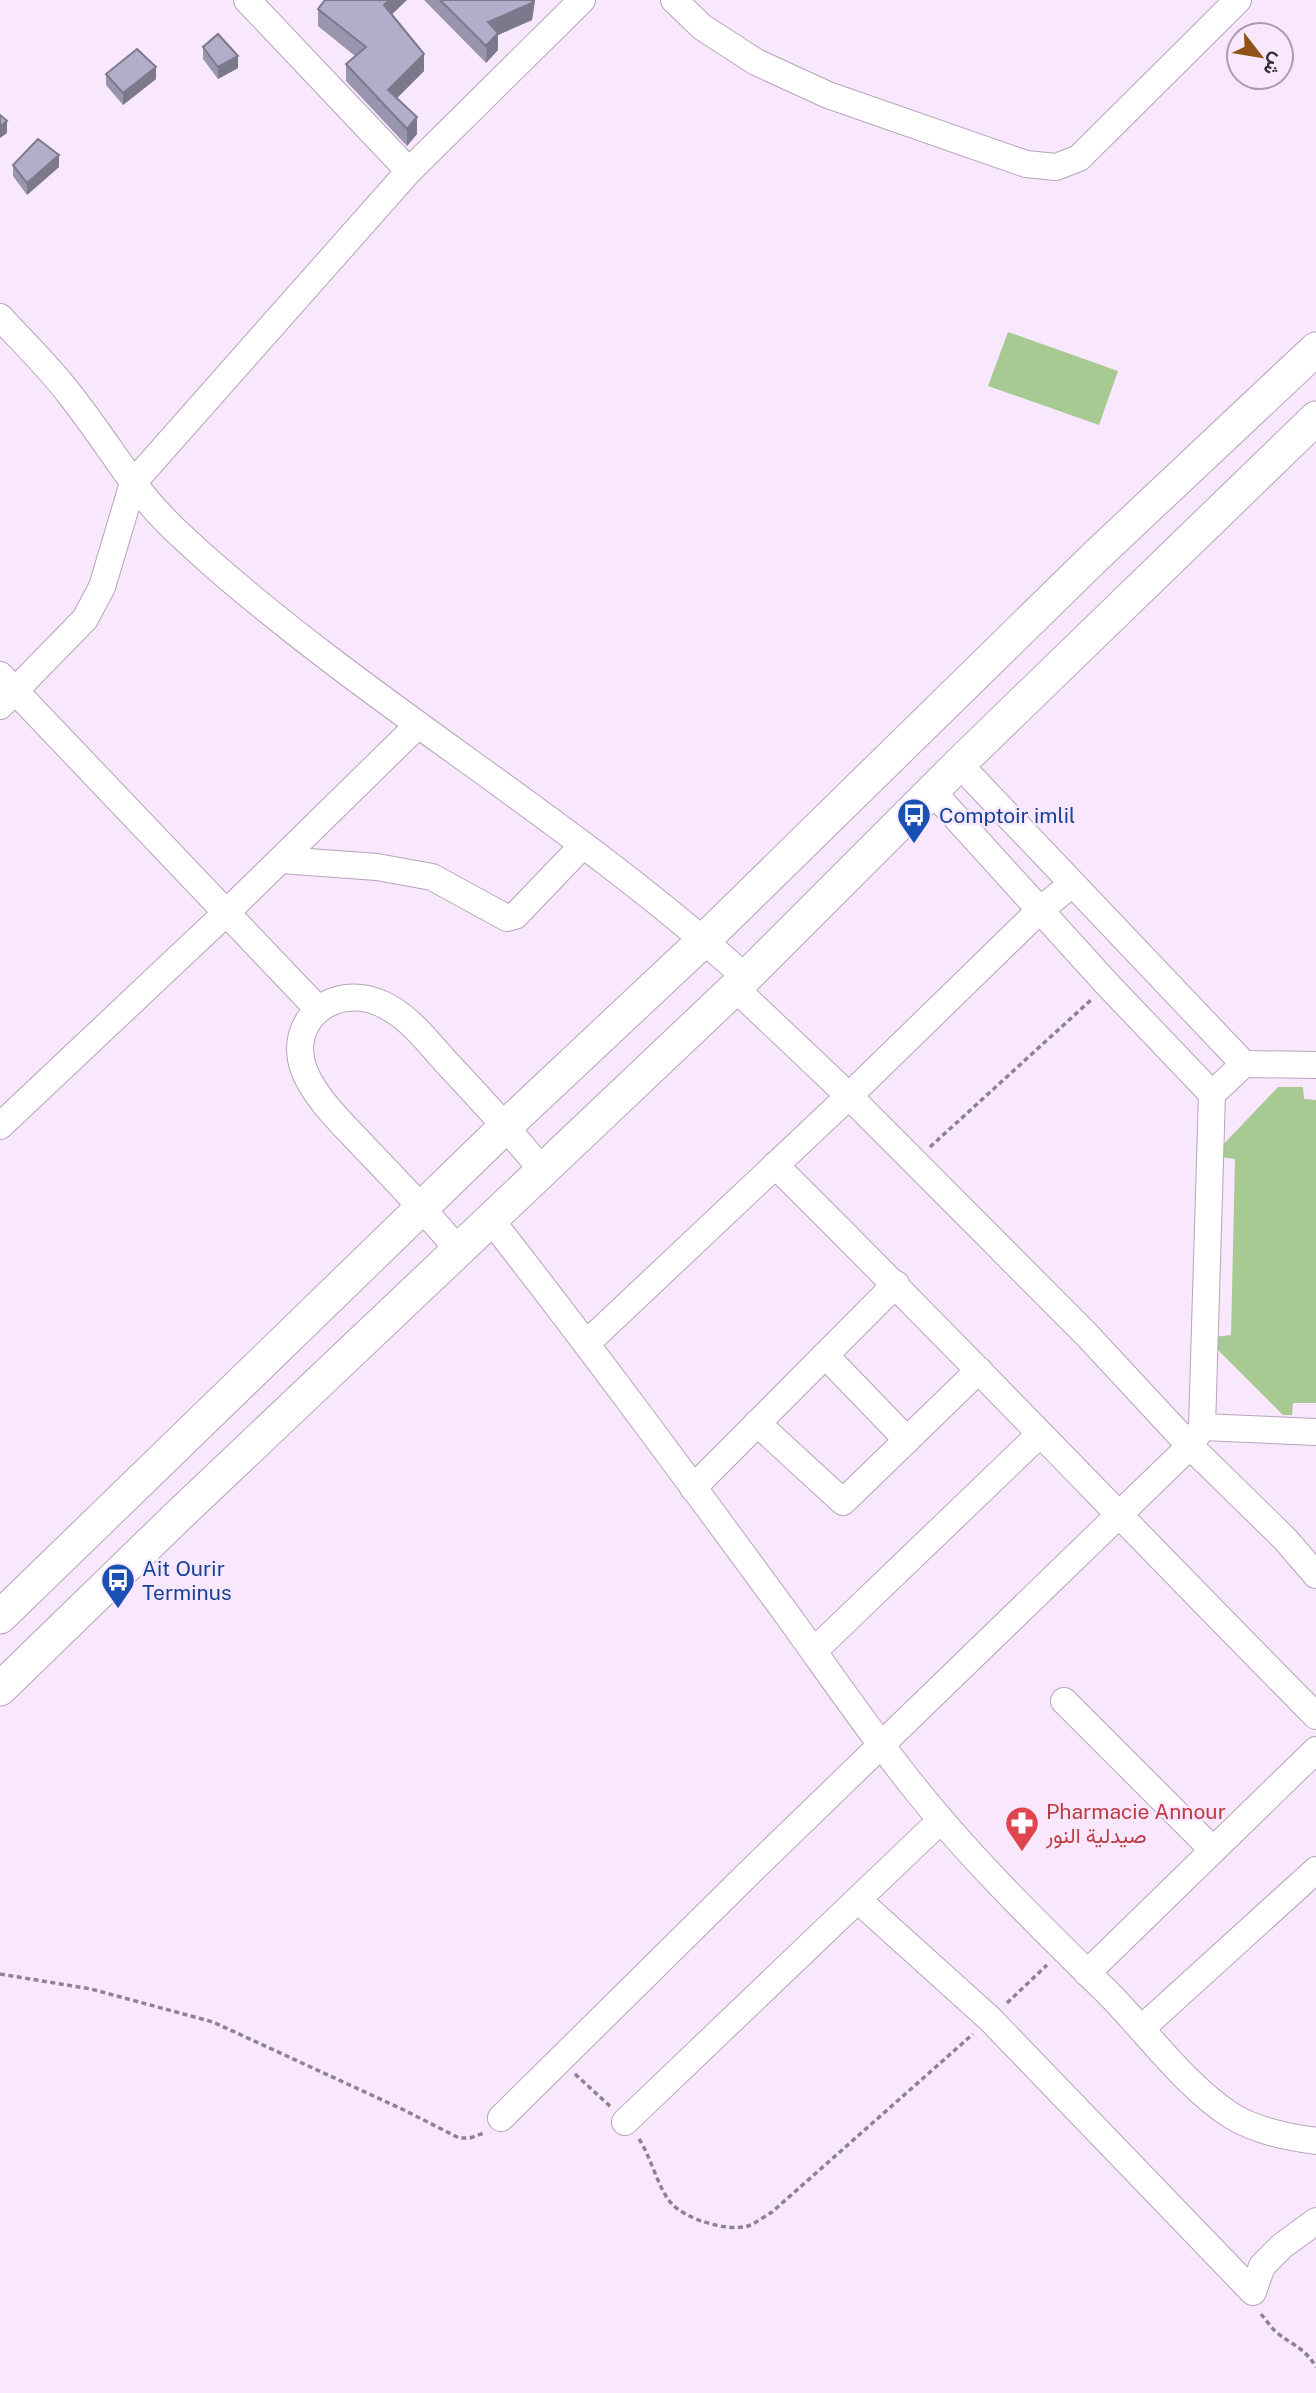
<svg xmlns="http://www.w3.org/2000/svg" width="1316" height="2393" viewBox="0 0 1316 2393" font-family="'Public Sans',Vazirmatn,sans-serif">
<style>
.green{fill:#a6ca92}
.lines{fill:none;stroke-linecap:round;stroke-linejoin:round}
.minor-casing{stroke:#b7a3ba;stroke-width:28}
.major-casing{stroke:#b7a3ba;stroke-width:35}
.path{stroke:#8e8291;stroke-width:3.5;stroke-dasharray:5 3.5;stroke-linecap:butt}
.minor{stroke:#fff;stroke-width:26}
.major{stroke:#fff;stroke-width:33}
.wall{fill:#9995ae}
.shaded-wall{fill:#7d798d}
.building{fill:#b2adca;stroke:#7d798d;stroke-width:2}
.labels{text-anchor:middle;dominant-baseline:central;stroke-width:5;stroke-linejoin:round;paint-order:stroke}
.transit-label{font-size:21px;fill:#164399;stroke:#f9e8fd;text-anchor:start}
.health-label{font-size:21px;fill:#be3a42;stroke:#f9e8fd;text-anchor:start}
</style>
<rect width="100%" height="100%" fill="#f9e8fd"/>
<g class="green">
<path d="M1008,332L1118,371L1099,425L988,386Z"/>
<path d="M1278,1087H1303L1304,1099L1316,1100V1403H1293L1292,1415H1283L1215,1347L1214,1337L1231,1335L1235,1159L1219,1157L1220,1148Z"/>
</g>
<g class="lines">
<g class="minor-casing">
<g id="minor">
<path d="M247,0L409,171"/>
<path d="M674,0L702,27L756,62L828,95L1026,164L1056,167L1079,158L1238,0"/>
<path d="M0,317C24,343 50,368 71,396C93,424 112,453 133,482C154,512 182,537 210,562C380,711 578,825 745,977"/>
<path d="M0,675L317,1008"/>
<path d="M0,706L85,619L102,587L133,483L409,171L582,0"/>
<path d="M959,764L1244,1064"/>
<path d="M932,791L1108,985L1212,1094"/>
<path d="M281,860L377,867L432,877L507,918L515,916L583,845"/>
<path d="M735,988L849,1096L1086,1334L1190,1446L1285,1539L1316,1575"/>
<path d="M0,1126L226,913L418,725"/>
<path d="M775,1165C958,1346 1135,1533 1316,1716"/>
<path d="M491,1220C592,1349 689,1481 786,1613C828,1671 868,1730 913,1786C971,1859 1040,1926 1107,1992C1146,2031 1186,2087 1232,2116C1256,2131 1288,2137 1316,2141"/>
<path d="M459,1251C429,1215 398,1182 366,1149C344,1125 316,1100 304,1070C286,1020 334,983 380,1003C408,1015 426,1040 446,1062C479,1097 511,1132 541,1169"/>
<path d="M587,1343L849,1096L1041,909L1071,885"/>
<path d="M825,1355L907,1440"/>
<path d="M757,1423L843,1502L979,1370"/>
<path d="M1202,1427L1316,1432"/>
<path d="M693,1488L896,1284"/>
<path d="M814,1651L1040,1434"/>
<path d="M1064,1701L1213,1850"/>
<path d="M858,1900L990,2019L1253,2292L1262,2266L1282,2246L1316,2221"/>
<path d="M1087,1973L1316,1750"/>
<path d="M1142,2028L1316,1870"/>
<path d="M501,2118L751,1871L1190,1446L1202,1427L1212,1094L1244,1064L1316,1065"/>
<path d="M625,2122L941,1820"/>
</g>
</g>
<g class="major-casing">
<g id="major">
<path d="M0,1617L506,1126L704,940L1096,556L1316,349"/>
<path d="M0,1689L179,1515L735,988L959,764L1316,418"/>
</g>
</g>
<g class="path">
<path d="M930,1147L1092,999"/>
<path d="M0,1974L91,1989L213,2022L404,2110L459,2138H470L484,2133"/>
<path d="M1007,2003L1047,1965"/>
<path d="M575,2074L611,2107"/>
<path d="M639,2139C651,2157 658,2188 671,2203C685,2219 727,2232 748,2226C756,2223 765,2216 772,2212L973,2034"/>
<path d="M1261,2314C1266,2320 1271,2327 1276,2332C1292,2345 1305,2348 1316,2367"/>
</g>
<use href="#minor" class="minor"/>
<use href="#major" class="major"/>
</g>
<g class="wall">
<path d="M424,0H535L532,20L498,35V50L486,63Z"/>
<path d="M318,9L392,14L424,71L397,98L417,134L407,146L346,81V64L355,56L318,26Z"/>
<path d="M203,47L238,68L218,79L203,59Z"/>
<path d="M106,74L156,79L123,105L106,85Z"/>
<path d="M13,165L59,167L27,195L13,176Z"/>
</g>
<g class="shaded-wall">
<path d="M389,0H407L384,22V5Z"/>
<path d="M533,0H535L532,20L498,35V50L486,63L488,22Z"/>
<path d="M424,54V71L388,107V90Z"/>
<path d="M238,56V68L218,79V67Z"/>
<path d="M156,67V79L123,105V93Z"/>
<path d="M417,117V134L407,146V129Z"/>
<path d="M7,121V133L0,138V126Z"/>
<path d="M59,155V167L27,195V183Z"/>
</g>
<g class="building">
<path d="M325,0H389L384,5L424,54L388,90L417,117L407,129L346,64L366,47L318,9Z"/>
<path d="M440,0H533L532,3L488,22L498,33L486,46Z"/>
<path d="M218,34L238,56L218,67L203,47Z"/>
<path d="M137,49L156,67L123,93L106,74Z"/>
<path d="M0,115L7,121L0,126Z"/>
<path d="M38,139L59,155L27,183L13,165Z"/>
</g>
<defs>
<g id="bus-pin" transform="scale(1.75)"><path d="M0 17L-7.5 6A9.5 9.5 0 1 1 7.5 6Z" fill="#1a4fb4" stroke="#f9e8fd"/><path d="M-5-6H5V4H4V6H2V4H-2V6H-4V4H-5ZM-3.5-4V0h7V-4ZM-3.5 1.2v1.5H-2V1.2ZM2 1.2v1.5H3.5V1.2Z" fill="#fff"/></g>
<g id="pharmacy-pin" transform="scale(1.75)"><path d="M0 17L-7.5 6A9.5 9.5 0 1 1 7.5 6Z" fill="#e0444e" stroke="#f9e8fd"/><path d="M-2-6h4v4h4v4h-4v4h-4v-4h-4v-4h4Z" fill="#fff"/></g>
</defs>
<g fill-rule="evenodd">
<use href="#bus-pin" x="914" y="815"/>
<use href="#bus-pin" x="118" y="1580"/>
<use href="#pharmacy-pin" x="1022" y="1823"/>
</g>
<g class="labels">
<g class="transit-label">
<text x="939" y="815">Comptoir imlil</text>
<text x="142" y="1568">Ait Ourir<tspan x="142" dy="24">Terminus</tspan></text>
</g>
<g class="health-label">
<text x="1046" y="1811">Pharmacie Annour<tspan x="1046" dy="24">صيدلية النور</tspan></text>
</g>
</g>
<g transform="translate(1260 56) rotate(121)"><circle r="33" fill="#f9e8fd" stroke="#aa9dad" stroke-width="2"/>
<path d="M0-5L12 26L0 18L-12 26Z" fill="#915219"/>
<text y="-10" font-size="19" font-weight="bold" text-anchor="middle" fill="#342c36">ش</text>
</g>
</svg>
